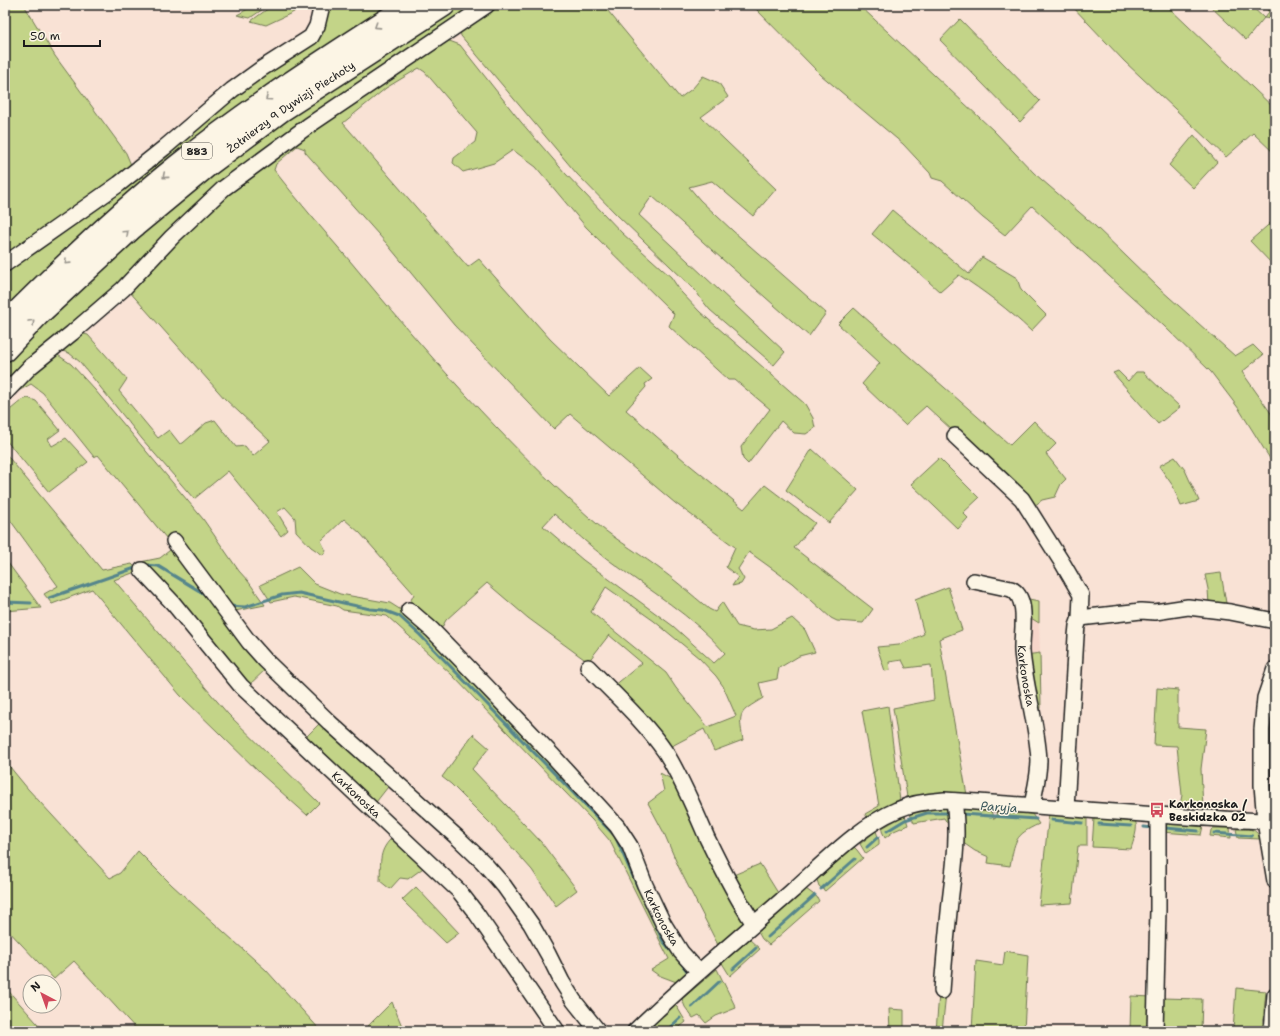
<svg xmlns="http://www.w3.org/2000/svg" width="1280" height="1036" viewBox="0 0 1280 1036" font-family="'Shantell Sans',sans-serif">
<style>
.built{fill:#f7d5ca}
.green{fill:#c3d488;stroke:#707852;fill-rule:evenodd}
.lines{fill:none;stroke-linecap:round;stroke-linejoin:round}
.stream{stroke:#55858c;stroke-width:3}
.minor-casing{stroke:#1c1c1c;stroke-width:18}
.highway-casing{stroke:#1c1c1c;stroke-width:25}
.minor{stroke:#fcf5e5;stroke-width:15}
.highway{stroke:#fcf5e5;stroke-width:22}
.oneway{stroke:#97938b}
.labels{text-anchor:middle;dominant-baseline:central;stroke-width:3;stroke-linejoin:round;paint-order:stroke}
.shield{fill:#fcf5e5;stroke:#5f5d58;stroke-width:1}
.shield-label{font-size:10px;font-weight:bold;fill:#1c1c1c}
.street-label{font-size:11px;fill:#1c1c1c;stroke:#fcf5e5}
.poi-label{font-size:11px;font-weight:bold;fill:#1c1c1c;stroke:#fcf5e5;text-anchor:start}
.water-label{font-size:12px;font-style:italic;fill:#3d595d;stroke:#fcf5e5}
</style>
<rect width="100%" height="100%" fill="#f9e2d5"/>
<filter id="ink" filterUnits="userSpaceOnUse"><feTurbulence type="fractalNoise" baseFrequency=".025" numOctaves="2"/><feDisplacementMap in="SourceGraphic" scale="8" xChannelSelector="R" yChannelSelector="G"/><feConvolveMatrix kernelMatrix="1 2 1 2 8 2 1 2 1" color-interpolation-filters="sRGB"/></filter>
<g filter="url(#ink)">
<path class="built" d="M1026,615L1039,623L1040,653L1026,655Z"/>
<g class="green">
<path d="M5,5H24L55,56L126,153L131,165L130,169L5,259Z"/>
<path d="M255,5H269L250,18L237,15Z"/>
<path d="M273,5H296L294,12L266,25L251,21Z"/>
<path d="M327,5H397L5,312V270L282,61Z"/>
<path d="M455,5H481L335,102L126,279L5,386V358L204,175Z"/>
<path d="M497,5H603L680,98L693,88L703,76L719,83L728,97L701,117L776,189L753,216L712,181L689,187L700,200L733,231L826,313L809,336L713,251L652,196L639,215L785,352L774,365L710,310L701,299L696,291L617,215L577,174L461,36L460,30Z"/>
<path d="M752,5H859L994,131L1034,173L1094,225L1160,289L1235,356L1253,345L1263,355L1242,372L1275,419V470L1269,457L1239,409L1211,372L1164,326L1032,206L1005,235L983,218L942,181L932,178L930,173L903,144L821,75Z"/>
<path d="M1071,5H1166L1275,109V154L1253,133L1226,157L1124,61Z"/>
<path d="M1209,5H1250L1264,18L1269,12L1262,5H1275V23L1271,19L1264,18L1246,40Z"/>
<path d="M960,19L1040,101L1020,122L940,40Z"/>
<path d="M447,40L460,45L521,122L565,173L622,233L671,277L681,292L700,312L805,404L813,418L815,428L806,434L794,433L781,421L748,464L743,459L741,447L770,409L735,380H728L669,326L674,314L586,227L536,167L513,150L494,163L463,172L453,163L454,158L475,142L477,133L425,72L419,68L386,88L343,123L468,267L479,259L550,339L609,396L640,368L652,379L645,384L646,387L626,410L686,462L744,509L765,485L815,523L794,548L873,609L863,623L837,621L831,618L792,583L749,552L738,569L744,579L741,584L732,586L738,577L726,567L735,547L675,503L570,414L554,429L454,325L387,244L305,152V149L297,146L276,164L274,170C298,201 324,231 350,261C425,351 502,440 590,518C610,536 634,550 656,566C674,579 691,594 709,609L715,612L722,602L737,626L754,630L771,629L792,618L805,630L815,652L799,656L779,668L777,679L759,683L763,698C739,713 738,711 743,740L714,751L704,729L668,748L614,686L642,663L609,635L588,662L528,618L487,583L446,620L440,631L409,604L414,594L360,533L344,519L321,541L326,551L323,555L311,547L296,531L295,518L285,507L277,512L288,530L281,536L228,471L194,499L142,439L80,362L69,353L62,351L80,333L88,335L127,379L119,391L158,438L169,430L180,444L183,443L206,423L215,420L236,447L245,446L253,456L270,441L225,399L128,290L226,196L242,185L254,173L285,148ZM554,514C573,529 590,547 610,561C649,590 693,616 725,653L714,663L673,626L583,560L543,526ZM606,587L654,621L699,658L716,676L723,686L736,716L708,727L676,688L666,673L591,612Z"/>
<path d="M1194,135L1217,162L1193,188L1169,165Z"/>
<path d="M892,210L969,274L982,257L1017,278L1021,290L1046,315L1031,331C1009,310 984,291 959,275L940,292L917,271L872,234Z"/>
<path d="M1275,219V267L1250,241Z"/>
<path d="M854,308L1010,445L1034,421L1056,444L1046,454L1066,479L1061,484L1055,497L1042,500L1034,506L926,406L905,425L862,384L880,363L838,324Z"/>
<path d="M55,353L71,364L95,390L203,519L239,571L248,581L265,605L235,611L167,539L98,455L94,457L43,393L31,384L13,394L5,402V397Z"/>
<path d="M1118,371L1128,381L1136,372H1143L1180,407L1158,424L1113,373Z"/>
<path d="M28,398L36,401L60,430L48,439L52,446L66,438L88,462L49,492L5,439V414L22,400Z"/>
<path d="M812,449L858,490L829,523L786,490Z"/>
<path d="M5,453L102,570L132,564L138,571L114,580L228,714L319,803L307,815L261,774L180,695L92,589L52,604L44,594L58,586L5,513Z"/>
<path d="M1175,457L1185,470L1199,501L1181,506L1173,486L1159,466Z"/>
<path d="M939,458L979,498L963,513L968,518L958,529L911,484Z"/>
<path d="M174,547L267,668L247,687L140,562L160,558Z"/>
<path d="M5,559L41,608L5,611Z"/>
<path d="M298,567L315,584L340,594L390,603L409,615L619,834L692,971L679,983L658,975L651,970L669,959L610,841L592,820L451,674L387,616L343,610L337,606L294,597L271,602L260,585Z"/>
<path d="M1221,573L1226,603L1225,607L1209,605L1208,589L1205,575Z"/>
<path d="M948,587L962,630L939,639L967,795H947L942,792L907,797L893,708L934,700L931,665L906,668L902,660L889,662L890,670L885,671L877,647L899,645L924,634L915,600Z"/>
<path d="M1024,598L1039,601V623L1026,615Z"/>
<path d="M1040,653L1041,707L1039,722L1026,655Z"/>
<path d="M1157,688L1178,690V727L1206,729L1201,769L1203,808L1180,805L1182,795L1177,746L1154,745Z"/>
<path d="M888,706L900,801L869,820L865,814L879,806L862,711Z"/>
<path d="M322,721L391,783L373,806L304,739Z"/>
<path d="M473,734L489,748L472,769L541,842L577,890L556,906L532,870L492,825L451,784L442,777Z"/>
<path d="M5,761L28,789L110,878L120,873L138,851L172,885L266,970L321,1031H138L74,961L54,979L5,927Z"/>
<path d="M660,773L679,783L748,921L719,947L679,868L664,833L648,803L664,791Z"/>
<path d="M938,808H952L949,826L944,818L914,823L910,814Z"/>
<path d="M959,809L991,810L993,818L995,819L997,811L1032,814L1039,824C1014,835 1015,841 1010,866L988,863L989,857L975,851L959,840Z"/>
<path d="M1049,814L1087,817V846H1078L1072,903L1039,905Z"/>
<path d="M905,815L908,825L894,831L885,838L882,831V828Z"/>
<path d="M1094,818L1135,820C1139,829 1133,841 1131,849L1092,847Z"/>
<path d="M1164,823L1198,825L1203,826L1201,835L1162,832Z"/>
<path d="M1213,828H1230L1231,838L1210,836L1211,830Z"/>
<path d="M1236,829C1247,830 1256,826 1260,839L1238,838Z"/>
<path d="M876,831L879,840V845L866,854L860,844Z"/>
<path d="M394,836L426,866L408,879L400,878L390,889L380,881C381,861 378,850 394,836Z"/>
<path d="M854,847L857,850L863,858L825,891L819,886L817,880Z"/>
<path d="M760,864L778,893L757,914H752L731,876Z"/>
<path d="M416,887L459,933L446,943L402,900Z"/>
<path d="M806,889L817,897L819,901L769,945L762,939L758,932Z"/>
<path d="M749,939L760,949L730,976L722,963Z"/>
<path d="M1005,951L1028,955L1024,1031H972L976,961L1003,965Z"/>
<path d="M717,969L736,1008L716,1016L706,1023L699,1015L693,1018L685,1007L682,999Z"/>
<path d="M5,987L44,1031H5Z"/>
<path d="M1236,988L1266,991L1262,1031H1233Z"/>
<path d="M946,993L942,1031H936L939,994Z"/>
<path d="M1131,996L1152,997V1031H1130Z"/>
<path d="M1161,998L1202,999L1201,1031H1159Z"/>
<path d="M392,1002L404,1031H367L365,1029Z"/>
<path d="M674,1005L677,1007L686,1022L675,1031H647Z"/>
<path d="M889,1009L904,1010V1031H890Z"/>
</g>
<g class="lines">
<g class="stream">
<path d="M143,565L158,566L206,595"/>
<path d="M49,598L138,567"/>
<path d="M5,602L31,603"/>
<path d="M229,606L245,607L282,595L299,593L370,609L383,610L399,616L420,635L615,836L638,888"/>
<path d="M962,814L1036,819"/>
<path d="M1052,820L1082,823"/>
<path d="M1099,824L1131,826"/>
<path d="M1144,827L1153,828"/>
<path d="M1166,828L1198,831"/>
<path d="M887,831L905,820L927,813H947"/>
<path d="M1214,833L1252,836"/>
<path d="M867,847L878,837"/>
<path d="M821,889L855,859"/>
<path d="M644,900L663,941L674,954"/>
<path d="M768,937L815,895"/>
<path d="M679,960L687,971"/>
<path d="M733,969L756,948"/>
<path d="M692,1007L720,981"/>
<path d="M666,1031L680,1018"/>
</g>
<g class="minor-casing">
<g id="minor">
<path d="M5,264L119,184L164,148L232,90L261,69L311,37L317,26L322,5"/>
<path d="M5,393L30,367L72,333L123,289L172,237L224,188L308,126L487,5"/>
<path d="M955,436L1022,499L1063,564L1081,595L1080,618L1077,626L1076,636L1066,808"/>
<path d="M174,541L249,642L265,660L330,723L459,839L483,862L504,886L531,924L548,954L562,982L574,1001L598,1031"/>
<path id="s1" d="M142,570L173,603L241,686L459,891L476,913L557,1031"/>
<path id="s2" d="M974,581L1011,589C1030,598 1021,634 1022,651C1025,688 1037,723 1039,760C1039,775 1035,790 1032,805"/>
<path id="s3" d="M409,610L432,630L468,667L553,756L617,826L630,846L645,885L663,923L681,952L699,972"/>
<path d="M1080,618L1141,611L1155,612L1188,607L1230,612L1275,621"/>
<path d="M588,667C614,694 645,722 666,753C682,779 695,810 707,838C721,867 736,897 754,924"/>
<path d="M1275,669L1265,698L1262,730V785L1265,821L1275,881"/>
<path d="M942,991C944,961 947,932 950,902C954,868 959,834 954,801"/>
<path d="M635,1031C685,982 739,938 791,892C822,865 859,826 897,810C912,803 928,801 944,800C1051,806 1158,817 1265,821"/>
<path d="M1155,1031L1158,910V815"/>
<path d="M1272,1031L1275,995"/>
</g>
</g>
<g class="highway-casing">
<g id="highway">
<path d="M5,324C60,269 116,215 176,167C251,107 330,56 410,5"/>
<path id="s4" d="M5,350L39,314L132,228L207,166L282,110L444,5"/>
</g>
</g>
<use href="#minor" class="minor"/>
<use href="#highway" class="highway"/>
</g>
<defs><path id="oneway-chevron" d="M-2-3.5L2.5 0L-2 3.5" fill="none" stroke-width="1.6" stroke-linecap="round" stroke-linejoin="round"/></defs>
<g class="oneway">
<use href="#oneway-chevron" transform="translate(377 26) rotate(147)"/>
<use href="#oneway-chevron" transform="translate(268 98) rotate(145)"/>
<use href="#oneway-chevron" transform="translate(165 176) rotate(140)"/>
<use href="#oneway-chevron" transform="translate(126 233) rotate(-43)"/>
<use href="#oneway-chevron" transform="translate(67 262) rotate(136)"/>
<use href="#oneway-chevron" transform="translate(32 322) rotate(-47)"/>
</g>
</g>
<defs>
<g id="bus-bare" transform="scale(1.2)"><path d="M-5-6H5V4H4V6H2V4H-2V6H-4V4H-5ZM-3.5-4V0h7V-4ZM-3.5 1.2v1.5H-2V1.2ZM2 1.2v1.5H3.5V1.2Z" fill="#d1495b" stroke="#fcf5e5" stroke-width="2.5" paint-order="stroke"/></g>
</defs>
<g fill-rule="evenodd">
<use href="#bus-bare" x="1157" y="810"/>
</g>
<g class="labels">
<rect class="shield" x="182" y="143" width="30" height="16" rx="3"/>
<g class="shield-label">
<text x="197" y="151">883</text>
</g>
<g class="street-label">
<text stroke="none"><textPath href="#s4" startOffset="376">Żołnierzy 9 Dywizji Piechoty</textPath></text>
<text stroke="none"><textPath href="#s2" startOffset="129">Karkonoska</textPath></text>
<text stroke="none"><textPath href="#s1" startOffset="311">Karkonoska</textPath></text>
<text stroke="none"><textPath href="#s3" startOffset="402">Karkonoska</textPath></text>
</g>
<g class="poi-label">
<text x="1169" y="804">Karkonoska /<tspan x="1169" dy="13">Beskidzka 02</tspan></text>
</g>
<g class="water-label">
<text transform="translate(999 807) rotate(4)">Paryja</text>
</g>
</g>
<rect width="1280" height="1036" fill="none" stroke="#fcf5e5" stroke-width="20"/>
<rect x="10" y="10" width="1260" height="1016" fill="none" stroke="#1c1c1c" stroke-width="1.5" filter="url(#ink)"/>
<g transform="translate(42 994) rotate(319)"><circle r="19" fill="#fcf5e5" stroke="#a29e95"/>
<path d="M0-3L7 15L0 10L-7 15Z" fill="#d1495b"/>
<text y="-6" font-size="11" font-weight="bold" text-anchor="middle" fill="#1c1c1c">N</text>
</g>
<path d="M24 40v6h76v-6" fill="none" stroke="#1c1c1c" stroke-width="2"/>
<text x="30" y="40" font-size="12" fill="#1c1c1c" stroke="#fcf5e5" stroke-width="3" paint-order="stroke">50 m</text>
</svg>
